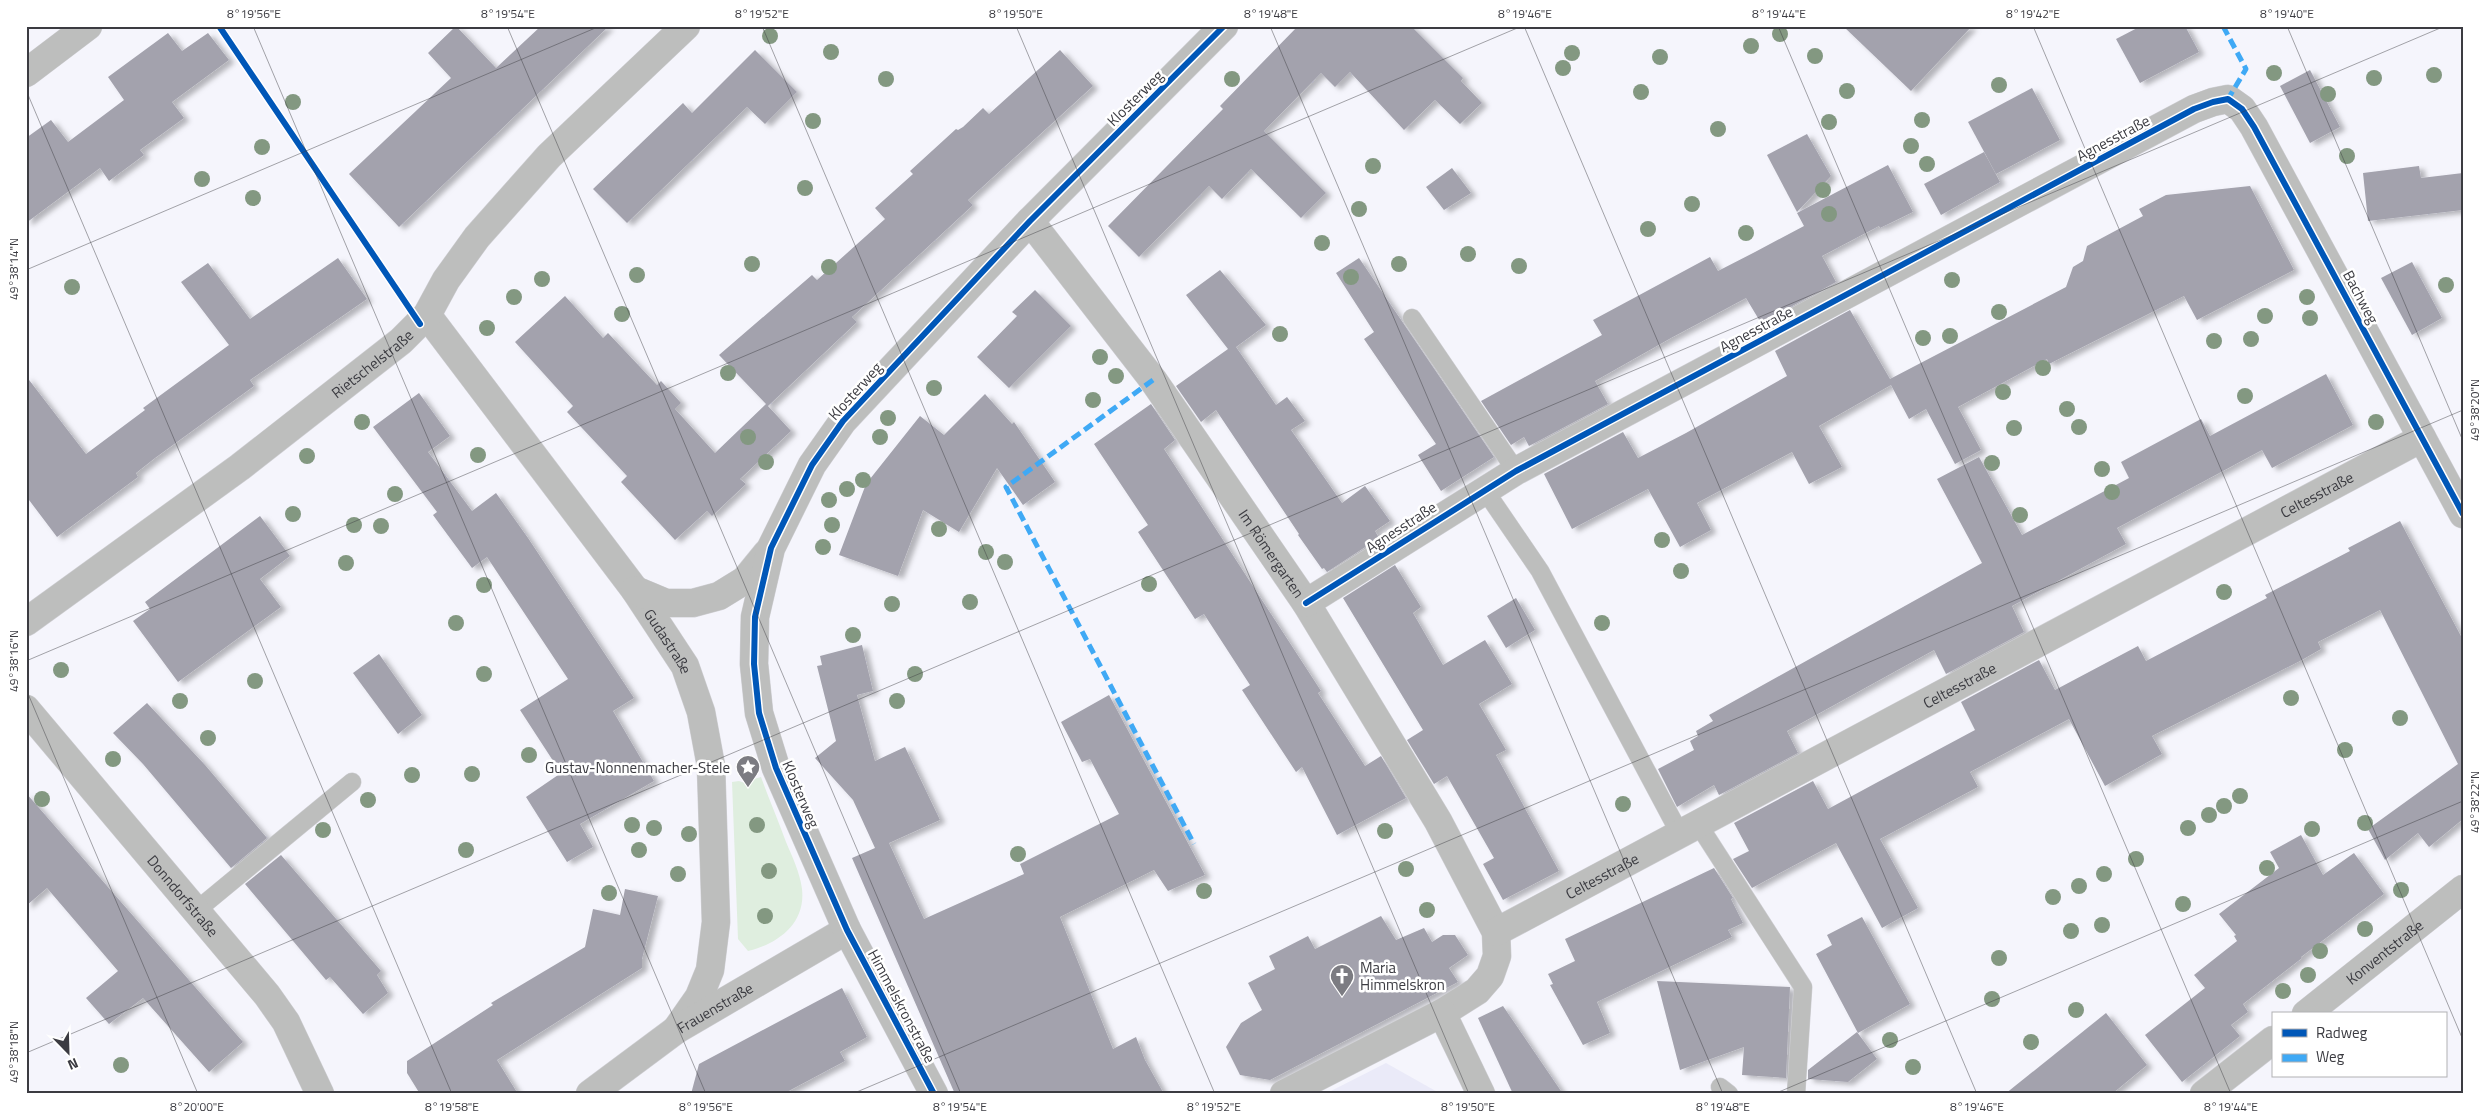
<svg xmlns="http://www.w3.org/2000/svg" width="2489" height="1120" viewBox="0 0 2489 1120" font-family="'Titillium Web',sans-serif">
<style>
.built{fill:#eaeaf8}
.green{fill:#dfeedf}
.building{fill:#a3a2ad;filter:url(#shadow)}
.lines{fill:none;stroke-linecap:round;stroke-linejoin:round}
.service-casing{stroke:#d1d1d6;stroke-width:19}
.minor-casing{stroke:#d1d1d6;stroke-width:29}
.service{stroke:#bdbebd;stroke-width:18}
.minor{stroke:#bdbebd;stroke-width:28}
.quiet{stroke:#3fa9f5;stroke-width:5;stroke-dasharray:10 5;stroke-linecap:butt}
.cycleway-casing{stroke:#fff;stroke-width:9}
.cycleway{stroke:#0057b8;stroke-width:6}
.tree{fill:#839881}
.ticks{fill:none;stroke:#3b3b41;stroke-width:1;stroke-opacity:0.45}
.labels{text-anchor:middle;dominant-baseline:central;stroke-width:5;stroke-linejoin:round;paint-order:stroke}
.street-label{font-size:15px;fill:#3b3b41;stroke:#fff}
.poi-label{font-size:15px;fill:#3b3b41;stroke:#fff;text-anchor:end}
.neatline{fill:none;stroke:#3b3b41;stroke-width:2}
.ticks-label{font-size:12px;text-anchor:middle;fill:#3b3b41}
</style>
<defs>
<filter id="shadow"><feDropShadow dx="5.5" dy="3" stdDeviation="2.5" flood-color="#0004"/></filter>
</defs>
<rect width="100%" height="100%" fill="#f5f5fc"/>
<path class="built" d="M1386,1063L1441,1094H1325Z"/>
<path class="green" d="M761,777C769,799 778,820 786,842C792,856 800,873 802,889C806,924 777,944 748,951L738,939L732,782L739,781L748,784L754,779Z"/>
<g class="building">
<path d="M456,26L496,68L541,26H609L399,227L349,174L451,78L428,53Z"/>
<path d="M1298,26H1411L1463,78L1461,81L1482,103L1460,124L1435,100L1404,130L1350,72L1335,87L1321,73L1264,131L1326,193L1301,218L1251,169L1222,199L1209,186L1139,257L1108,226L1223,109L1220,106Z"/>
<path d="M1843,26H1972L1911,91Z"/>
<path d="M2141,26H2185L2199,52L2140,83L2116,39Z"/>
<path d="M168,33L182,51L208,33L229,60L172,102L184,118L140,150L144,155L109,181L100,168L26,223V138L51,120L68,142L124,100L108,77Z"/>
<path d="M755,50L797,92L765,124L747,107L627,223L593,189L683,103L692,113Z"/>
<path d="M1060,50L1093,86L968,200L973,205L852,317L857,322L768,406L791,431L740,479L746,484L712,516L707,511L675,540L621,482L627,476L567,412L573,406L515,342L565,296L603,338L608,333L657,385L661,381L681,403L675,409L715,453L766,404L719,355L812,275L817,280L885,219L875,208L913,174L910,171L956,129L958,130L963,127L983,108L989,114Z"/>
<path d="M2310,70L2340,127L2310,143L2280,86Z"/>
<path d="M2032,88L2060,140L1996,174L1968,122Z"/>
<path d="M1807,134L1831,176L1797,212L1767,155Z"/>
<path d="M1984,152L2000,182L1941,215L1924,184Z"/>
<path d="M1888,165L1913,212L1880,228L1879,226L1822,256L1836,282L1761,323L1746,298L1671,338L1595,381L1608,404L1529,446L1524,437L1511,445L1481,401L1602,335L1593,320L1710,257L1718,271L1755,252L1804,226L1797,213Z"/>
<path d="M2419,166L2421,178L2463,173V210L2368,221L2363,173Z"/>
<path d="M1452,168L1471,193L1444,210L1426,187Z"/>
<path d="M2250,186L2294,270L2197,320L2184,296L2049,364L2047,359L1958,407L1981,450L1955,464L1926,409L1909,419L1891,385L1819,426L1842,467L1809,484L1792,452L1697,503L1711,530L1680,547L1648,489L1572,529L1544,474L1623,432L1638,458L1686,433L1787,376L1775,351L1850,310L1890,379L2066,287L2073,267L2083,261L2087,246L2143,216L2139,209L2166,195Z"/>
<path d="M338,258L367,299L250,380L254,386L155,458L136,473L138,477L57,537L26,496V376L86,454L145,410L143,408L229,345L181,282L208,263L250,319Z"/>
<path d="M1359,258L1494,457L1441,491L1418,455L1436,444L1364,339L1374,332L1336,273Z"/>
<path d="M2412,262L2442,318L2412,335L2381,278Z"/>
<path d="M1220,270L1266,325L1236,347L1276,405L1287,397L1305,421L1291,430L1342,503L1365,486L1390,521L1375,531L1379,538L1327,572L1324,568L1322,569L1298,535L1299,534L1216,410L1201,422L1176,386L1228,349L1186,295Z"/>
<path d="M1035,290L1071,326L1009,388L977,357L1017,316L1012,312Z"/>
<path d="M2326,374L2353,425L2272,468L2262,450L2117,528L2126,544L2012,606L2024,632L1946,674L1934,650L1787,731L1798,753L1719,795L1714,785L1677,807L1658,769L1694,750L1690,741L1698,736L1696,731L1713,721L1709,715L1982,563L1937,479L1979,457L2022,535L2129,478L2121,462L2201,419L2210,436Z"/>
<path d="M419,393L450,436L428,452L472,511L496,493L528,538L634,698L613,711L654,781L580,824L593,847L567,862L526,797L561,773L520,710L568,679L487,557L472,568L433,515L437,512L373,427Z"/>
<path d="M985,394L1012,424L1014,422L1055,482L1023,505L997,468L959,532L923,510L898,576L839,555L866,484L920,416L944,435Z"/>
<path d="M1151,404L1175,440L1164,449L1321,691L1318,693L1365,766L1381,756L1406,798L1337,835L1302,767L1296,772L1242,690L1250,685L1204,614L1195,619L1138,532L1148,525L1094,444Z"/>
<path d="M260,516L290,556L260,579L281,607L178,682L133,621L150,609L145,602Z"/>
<path d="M2400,521L2463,640V819L2429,847L2418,833L2385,860L2368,829L2458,764L2380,610L2318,642L2321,649L2300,661L2152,736L2162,754L2105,786L2069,719L1970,772L1978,787L1880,839L1918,908L1882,928L1836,843L1752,888L1733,859L1749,851L1734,823L1813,781L1828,809L1876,783L1975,730L1961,702L2039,660L2055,690L2138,646L2146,661L2267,598L2265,595L2350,551L2348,548Z"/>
<path d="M1395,565L1421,607L1413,613L1443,665L1485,640L1512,684L1479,704L1506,750L1496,755L1559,871L1503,900L1483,864L1494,858L1447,776L1434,784L1407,740L1423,730L1343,598Z"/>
<path d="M1516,598L1535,630L1506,648L1487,616Z"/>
<path d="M862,645L873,691L857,695L875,761L905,747L940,820L889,843L924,919L1024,874L1020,864L1119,814L1090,759L1082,762L1061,722L1109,695L1205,875L1168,891L1154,870L1060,917L1113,1049L1136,1037L1145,1060L1164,1094H955L852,858L875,848L853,800L815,758L836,741L817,666L822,665L820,656Z"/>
<path d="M379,654L422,715L398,734L353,673Z"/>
<path d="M147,703L205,765L267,838L231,868L143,764L113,733Z"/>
<path d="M26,793L243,1042L209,1072L143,998L109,1024L86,998L118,971L47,888L26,906Z"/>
<path d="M2301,835L2323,875L2354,853L2384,894L2301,957L2302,958L2243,1004L2248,1012L2231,1025L2240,1036L2182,1082L2145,1035L2205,988L2194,975L2237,941L2234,936L2236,935L2219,914L2279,868L2270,852Z"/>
<path d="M281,855L381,971L377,975L388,993L363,1014L330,977L326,980L245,884Z"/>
<path d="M1714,868L1733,898L1731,899L1743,923L1728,930L1732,937L1597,1002L1610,1033L1583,1045L1550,985L1553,984L1548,974L1575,961L1565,939Z"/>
<path d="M625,889L658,896L642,959V968L497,1060L518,1094H420L407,1073V1061L493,1005L491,1003L585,947L593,909L620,915Z"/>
<path d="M1381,916L1396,940L1424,928L1432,942L1443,935H1455L1468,955L1449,968L1458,982L1270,1080L1240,1075L1226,1047L1241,1023L1262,1010L1248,983L1275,969L1269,956L1308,936L1315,949Z"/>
<path d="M1862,917L1910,1004L1858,1033L1816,954L1832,945L1827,935Z"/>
<path d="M1657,981L1790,987L1786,1078L1742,1075L1744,1047L1680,1070Z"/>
<path d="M842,988L867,1037L840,1052L845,1061L783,1094H691L699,1064Z"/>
<path d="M1503,1006L1563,1094H1513L1478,1018Z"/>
<path d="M2106,1013L2147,1065L2112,1094H2005Z"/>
<path d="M1857,1032L1877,1059L1848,1082L1808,1079V1070Z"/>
</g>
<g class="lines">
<g class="service-casing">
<g id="service">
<path d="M1412,318L1516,471"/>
<path d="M1484,489L1540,571L1680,834"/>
<path d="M1698,824L1803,987L1796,1094"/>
<path d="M197,910L352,782"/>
<path d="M1720,1087L1729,1094"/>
</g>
</g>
<g class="minor-casing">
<g id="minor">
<path d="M26,73L88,26"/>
<path id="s1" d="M1030,221L1153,380L1306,603L1438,821L1496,932L1497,956L1490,976L1477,991L1442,1013L1284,1094"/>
<path id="s2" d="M427,315L635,590L685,666L701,712L711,766L716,922L710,970L699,997L676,1030"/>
<path d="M635,590L666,603H693L719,596L745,580L767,553"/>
<path d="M1306,603L1516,471L2194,109L2213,102L2228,99L2242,109L2254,127L2463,514"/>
<path id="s3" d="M26,622L240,467L401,341L427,315L446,280L477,237L549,156L686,26"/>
<path id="s4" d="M26,709L267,995L286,1022L320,1094"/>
<path id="s5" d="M1496,932L2422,438"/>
<path d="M1442,1013L1481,1094"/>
<path id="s6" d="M2306,1014L2463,889"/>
<path id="s7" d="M590,1094L676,1030L847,930"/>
<path d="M934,1094L847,930L776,768L759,713L754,664L755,617L771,548L812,465L843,421L1030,221L1224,26"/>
<path d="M2204,1094L2273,1040"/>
</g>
</g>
<use href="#service" class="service"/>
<use href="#minor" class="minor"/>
<g class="quiet">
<path d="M2223,26L2246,69L2228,99"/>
<path d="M1153,380L1006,487L1194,844"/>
</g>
<g class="cycleway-casing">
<g id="cycleway">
<path d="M219,26L420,324"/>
<path d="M1306,603L1516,471L2194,109L2213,102L2228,99L2242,109L2254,127L2463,514"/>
<path d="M934,1094L847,930L776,768L759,713L754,664L755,617L771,548L812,465L843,421L1030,221L1224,26"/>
</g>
</g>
<use href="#cycleway" class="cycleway"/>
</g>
<g class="tree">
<circle cx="1780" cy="34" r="8"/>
<circle cx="770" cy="36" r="8"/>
<circle cx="1751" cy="46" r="8"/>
<circle cx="831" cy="52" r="8"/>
<circle cx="1572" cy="53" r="8"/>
<circle cx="1815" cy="56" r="8"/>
<circle cx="1660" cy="57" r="8"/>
<circle cx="1563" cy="68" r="8"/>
<circle cx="2274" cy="73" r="8"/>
<circle cx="2434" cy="75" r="8"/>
<circle cx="2374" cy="78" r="8"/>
<circle cx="886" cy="79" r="8"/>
<circle cx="1232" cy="79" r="8"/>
<circle cx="1999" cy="85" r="8"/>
<circle cx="1847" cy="91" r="8"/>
<circle cx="1641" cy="92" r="8"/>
<circle cx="2328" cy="94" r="8"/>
<circle cx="293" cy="102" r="8"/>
<circle cx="1922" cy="120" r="8"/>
<circle cx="813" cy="121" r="8"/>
<circle cx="1829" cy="122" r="8"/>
<circle cx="1718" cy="129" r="8"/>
<circle cx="1911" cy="146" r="8"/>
<circle cx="262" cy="147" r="8"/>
<circle cx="2347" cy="156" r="8"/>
<circle cx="1927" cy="164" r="8"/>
<circle cx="1373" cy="166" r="8"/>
<circle cx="202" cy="179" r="8"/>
<circle cx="805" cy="188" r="8"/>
<circle cx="1823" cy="190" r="8"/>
<circle cx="253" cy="198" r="8"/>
<circle cx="1692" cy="204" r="8"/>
<circle cx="1359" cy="209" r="8"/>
<circle cx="1829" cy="214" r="8"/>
<circle cx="1648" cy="229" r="8"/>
<circle cx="1746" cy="233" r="8"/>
<circle cx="1322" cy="243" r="8"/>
<circle cx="1468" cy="254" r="8"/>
<circle cx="752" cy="264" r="8"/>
<circle cx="1399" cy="264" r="8"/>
<circle cx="1519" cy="266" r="8"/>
<circle cx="829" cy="267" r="8"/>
<circle cx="637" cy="275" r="8"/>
<circle cx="1351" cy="277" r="8"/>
<circle cx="542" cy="279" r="8"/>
<circle cx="1952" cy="280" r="8"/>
<circle cx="2446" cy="285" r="8"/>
<circle cx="72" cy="287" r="8"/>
<circle cx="514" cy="297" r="8"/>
<circle cx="2307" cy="297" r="8"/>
<circle cx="1999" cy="312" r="8"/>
<circle cx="622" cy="314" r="8"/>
<circle cx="2265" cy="316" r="8"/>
<circle cx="2310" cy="318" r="8"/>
<circle cx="487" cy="328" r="8"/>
<circle cx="1280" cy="334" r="8"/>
<circle cx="1950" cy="336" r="8"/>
<circle cx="1923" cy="338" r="8"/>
<circle cx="2251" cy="339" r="8"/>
<circle cx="2214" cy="341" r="8"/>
<circle cx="1100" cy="357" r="8"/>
<circle cx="2043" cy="368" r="8"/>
<circle cx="728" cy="373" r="8"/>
<circle cx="1116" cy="376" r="8"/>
<circle cx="934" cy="388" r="8"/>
<circle cx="2003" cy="392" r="8"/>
<circle cx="2245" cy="396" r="8"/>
<circle cx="1093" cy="400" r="8"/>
<circle cx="2067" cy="409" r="8"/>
<circle cx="888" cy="418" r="8"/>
<circle cx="362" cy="422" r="8"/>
<circle cx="2376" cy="422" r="8"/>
<circle cx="2079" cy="427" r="8"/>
<circle cx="2014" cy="428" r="8"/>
<circle cx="748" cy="437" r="8"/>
<circle cx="880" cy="437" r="8"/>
<circle cx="478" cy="455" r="8"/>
<circle cx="307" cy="456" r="8"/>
<circle cx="766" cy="462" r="8"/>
<circle cx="1992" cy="463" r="8"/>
<circle cx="2102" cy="469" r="8"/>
<circle cx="863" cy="480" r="8"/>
<circle cx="847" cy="489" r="8"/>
<circle cx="2112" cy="492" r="8"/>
<circle cx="395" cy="494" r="8"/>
<circle cx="829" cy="500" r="8"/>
<circle cx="293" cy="514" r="8"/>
<circle cx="2020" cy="515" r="8"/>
<circle cx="354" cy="525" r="8"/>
<circle cx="832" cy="525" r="8"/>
<circle cx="381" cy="526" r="8"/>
<circle cx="939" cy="529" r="8"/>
<circle cx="1662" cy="540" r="8"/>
<circle cx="823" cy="547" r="8"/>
<circle cx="986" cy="552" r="8"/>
<circle cx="1005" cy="562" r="8"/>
<circle cx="346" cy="563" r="8"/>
<circle cx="1681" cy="571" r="8"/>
<circle cx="1149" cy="584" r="8"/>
<circle cx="484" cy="585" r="8"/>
<circle cx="2224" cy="592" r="8"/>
<circle cx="970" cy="602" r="8"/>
<circle cx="892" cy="604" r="8"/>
<circle cx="456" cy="623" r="8"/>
<circle cx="1602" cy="623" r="8"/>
<circle cx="853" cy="635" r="8"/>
<circle cx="61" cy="670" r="8"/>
<circle cx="484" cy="674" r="8"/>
<circle cx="915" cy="674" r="8"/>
<circle cx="255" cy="681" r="8"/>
<circle cx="2291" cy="698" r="8"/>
<circle cx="180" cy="701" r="8"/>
<circle cx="897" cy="701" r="8"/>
<circle cx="2400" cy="718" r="8"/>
<circle cx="208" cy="738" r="8"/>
<circle cx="2345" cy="750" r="8"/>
<circle cx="529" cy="755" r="8"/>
<circle cx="113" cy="759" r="8"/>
<circle cx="472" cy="774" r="8"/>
<circle cx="412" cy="775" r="8"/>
<circle cx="2240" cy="796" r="8"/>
<circle cx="42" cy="799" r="8"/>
<circle cx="368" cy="800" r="8"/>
<circle cx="1623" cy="804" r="8"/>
<circle cx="2224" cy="806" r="8"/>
<circle cx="2209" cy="815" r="8"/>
<circle cx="2365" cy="823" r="8"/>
<circle cx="632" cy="825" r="8"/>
<circle cx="757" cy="825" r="8"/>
<circle cx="654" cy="828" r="8"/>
<circle cx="2188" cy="828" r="8"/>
<circle cx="2312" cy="829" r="8"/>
<circle cx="323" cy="830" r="8"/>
<circle cx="1385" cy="831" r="8"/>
<circle cx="689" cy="834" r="8"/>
<circle cx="466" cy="850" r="8"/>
<circle cx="639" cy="850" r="8"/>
<circle cx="1018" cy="854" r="8"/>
<circle cx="2136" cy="859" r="8"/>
<circle cx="2267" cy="868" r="8"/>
<circle cx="1406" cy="869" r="8"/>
<circle cx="769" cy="871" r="8"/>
<circle cx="678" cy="874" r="8"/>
<circle cx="2104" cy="874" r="8"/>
<circle cx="2079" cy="886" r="8"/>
<circle cx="2401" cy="890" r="8"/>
<circle cx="1204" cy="891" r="8"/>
<circle cx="609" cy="893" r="8"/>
<circle cx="2053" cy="897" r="8"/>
<circle cx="2183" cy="904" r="8"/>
<circle cx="1427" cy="910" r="8"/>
<circle cx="765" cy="916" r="8"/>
<circle cx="2102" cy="925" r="8"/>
<circle cx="2365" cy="929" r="8"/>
<circle cx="2071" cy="931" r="8"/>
<circle cx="2320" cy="951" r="8"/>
<circle cx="1999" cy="958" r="8"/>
<circle cx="2308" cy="975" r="8"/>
<circle cx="2283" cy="991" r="8"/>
<circle cx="1992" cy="999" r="8"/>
<circle cx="2076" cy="1010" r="8"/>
<circle cx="1890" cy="1040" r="8"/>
<circle cx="2031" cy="1042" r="8"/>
<circle cx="121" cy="1065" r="8"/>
<circle cx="1913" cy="1067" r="8"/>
</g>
<path class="ticks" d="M253,26L706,1094M507,26L961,1094M762,26L1215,1094M1016,26L1469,1094M1270,26L1723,1094M1524,26L1977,1094M1778,26L2231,1094M2033,26L2463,1040M2287,26L2463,441M26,90L452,1094M26,270L600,26M26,661L1522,26M26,689L198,1094M26,1053L2445,26M852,1094L2463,410M1774,1094L2463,801"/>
<defs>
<g id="sight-pin" transform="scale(1.25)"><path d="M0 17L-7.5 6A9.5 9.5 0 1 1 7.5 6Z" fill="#7c7c82" stroke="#fff"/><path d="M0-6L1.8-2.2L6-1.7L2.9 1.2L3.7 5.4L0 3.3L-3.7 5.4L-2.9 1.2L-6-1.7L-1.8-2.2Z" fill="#fff"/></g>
<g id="church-pin" transform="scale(1.25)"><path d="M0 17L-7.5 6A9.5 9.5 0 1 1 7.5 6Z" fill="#7c7c82" stroke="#fff"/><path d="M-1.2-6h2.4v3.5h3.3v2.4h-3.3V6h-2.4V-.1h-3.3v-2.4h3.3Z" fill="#fff"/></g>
</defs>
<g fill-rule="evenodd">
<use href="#sight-pin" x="748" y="767"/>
<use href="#church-pin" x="1342" y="976"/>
</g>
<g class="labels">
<g class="street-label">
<text transform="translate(1135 98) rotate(-45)">Klosterweg</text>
<text transform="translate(2113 138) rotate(-28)">Agnesstraße</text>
<text transform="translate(2361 297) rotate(62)">Bachweg</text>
<text transform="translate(1756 329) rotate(-28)">Agnesstraße</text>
<text stroke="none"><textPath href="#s3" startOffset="432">Rietschelstraße</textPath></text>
<text transform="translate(855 391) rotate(-48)">Klosterweg</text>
<text stroke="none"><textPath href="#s5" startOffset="930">Celtesstraße</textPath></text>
<text transform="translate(1401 527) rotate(-33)">Agnesstraße</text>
<text stroke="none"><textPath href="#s1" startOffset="411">Im Römergarten</textPath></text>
<text stroke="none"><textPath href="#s2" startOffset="406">Gudastraße</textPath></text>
<text stroke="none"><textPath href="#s5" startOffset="525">Celtesstraße</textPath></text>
<text transform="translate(801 794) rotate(67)">Klosterweg</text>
<text stroke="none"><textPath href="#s5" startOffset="120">Celtesstraße</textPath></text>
<text stroke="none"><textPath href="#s4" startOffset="244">Donndorfstraße</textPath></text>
<text stroke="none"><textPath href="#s6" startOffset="100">Konventstraße</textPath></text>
<text transform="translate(902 1006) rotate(62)">Himmelskronstraße</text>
<text stroke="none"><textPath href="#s7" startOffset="152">Frauenstraße</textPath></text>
</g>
<g class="poi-label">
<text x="730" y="767">Gustav-Nonnenmacher-Stele</text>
<text x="1360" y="967" text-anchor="start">Maria<tspan x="1360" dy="17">Himmelskron</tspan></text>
</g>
</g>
<rect width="2489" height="1120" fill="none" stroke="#ffffff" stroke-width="55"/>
<rect x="2272" y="1012" width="175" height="65" fill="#ffffff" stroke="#b1b1b3"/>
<rect x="2282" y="1029" width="25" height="8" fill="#0057b8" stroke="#b1b1b3"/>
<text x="2316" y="1038" font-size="15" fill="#3b3b41">Radweg</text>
<rect x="2282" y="1054" width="25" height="8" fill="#3fa9f5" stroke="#b1b1b3"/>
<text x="2316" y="1062" font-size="15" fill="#3b3b41">Weg</text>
<g transform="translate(68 1052) rotate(157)" stroke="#ffffff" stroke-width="4" paint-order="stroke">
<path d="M0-4L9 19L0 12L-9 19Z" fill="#3b3b41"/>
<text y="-8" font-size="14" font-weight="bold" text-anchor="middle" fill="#3b3b41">N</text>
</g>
<rect x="28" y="28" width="2434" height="1064" class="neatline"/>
<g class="ticks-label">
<text x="254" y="18">8°19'56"E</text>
<text x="508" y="18">8°19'54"E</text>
<text x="762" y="18">8°19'52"E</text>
<text x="1016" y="18">8°19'50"E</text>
<text x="1271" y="18">8°19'48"E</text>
<text x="1525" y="18">8°19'46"E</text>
<text x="1779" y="18">8°19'44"E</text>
<text x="2033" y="18">8°19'42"E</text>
<text x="2287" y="18">8°19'40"E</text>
<text transform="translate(14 269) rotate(-90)" y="4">49°38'14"N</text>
<text transform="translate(2475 410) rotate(-90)" y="4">49°38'20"N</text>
<text transform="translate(14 661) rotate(-90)" y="4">49°38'16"N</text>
<text transform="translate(2475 802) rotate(-90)" y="4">49°38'22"N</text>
<text transform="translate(14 1052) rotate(-90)" y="4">49°38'18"N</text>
<text x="197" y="1111">8°20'00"E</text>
<text x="452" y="1111">8°19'58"E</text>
<text x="706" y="1111">8°19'56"E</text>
<text x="960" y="1111">8°19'54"E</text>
<text x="1214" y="1111">8°19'52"E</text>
<text x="1468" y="1111">8°19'50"E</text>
<text x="1723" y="1111">8°19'48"E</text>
<text x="1977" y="1111">8°19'46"E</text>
<text x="2231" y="1111">8°19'44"E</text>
</g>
</svg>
